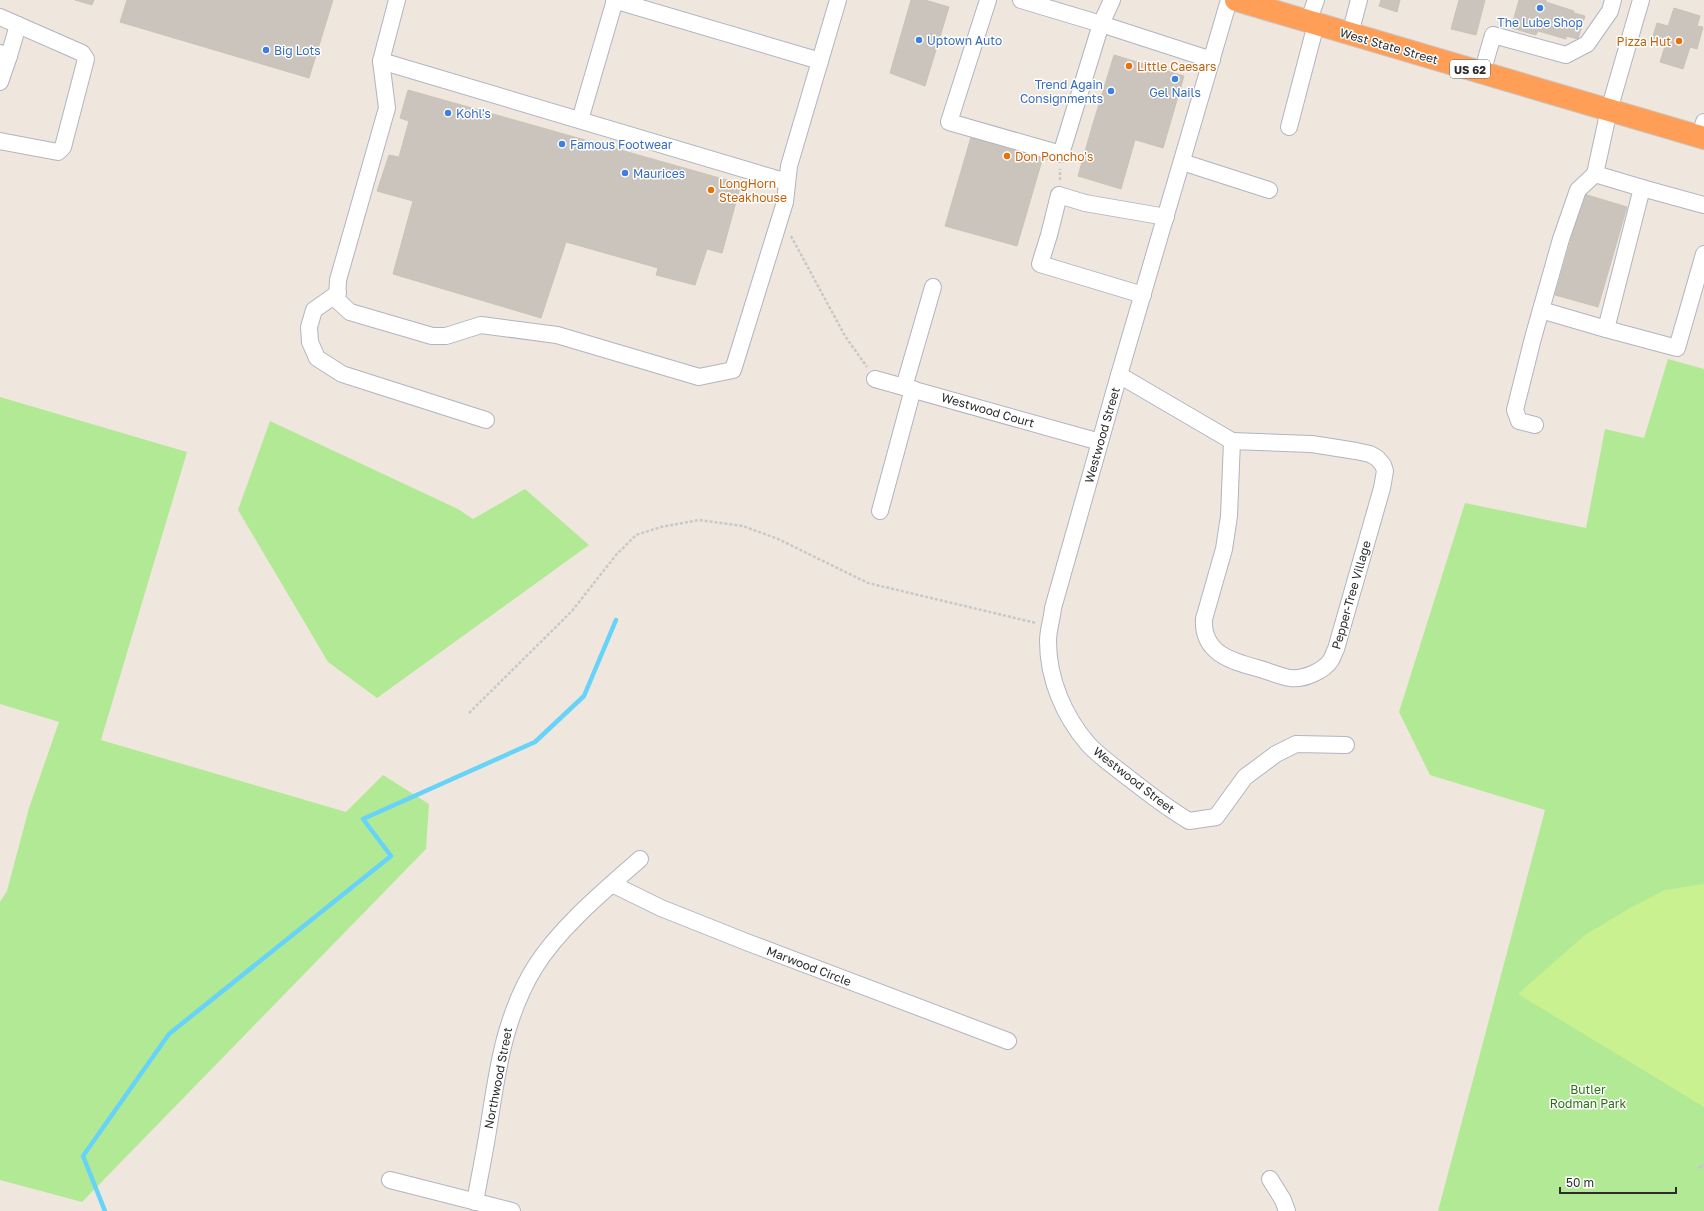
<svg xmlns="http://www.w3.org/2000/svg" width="1704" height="1211" viewBox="0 0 1704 1211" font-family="'Golos Text',sans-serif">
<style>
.green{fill:#b2e995}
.pitch{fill:#c9f190}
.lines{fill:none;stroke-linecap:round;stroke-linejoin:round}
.stream{stroke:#68d3f9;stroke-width:4.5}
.building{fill:#cac4bc;stroke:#cac3b6}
.minor-casing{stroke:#b1b4c1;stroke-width:18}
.highway-casing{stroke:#c8c8c8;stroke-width:24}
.path{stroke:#c8c8c8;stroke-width:2.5;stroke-dasharray:3 2;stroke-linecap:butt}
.minor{stroke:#fff;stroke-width:16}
.highway{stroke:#ff9f57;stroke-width:22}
.shop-dot{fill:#3f7fe0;stroke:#fff;stroke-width:1.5}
.food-dot{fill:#e8710a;stroke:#fff;stroke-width:1.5}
.labels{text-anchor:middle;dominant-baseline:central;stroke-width:3;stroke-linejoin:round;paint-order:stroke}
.shield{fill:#fff;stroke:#6b6b6b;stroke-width:1}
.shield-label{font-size:11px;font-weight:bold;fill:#2c2c2c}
.shop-label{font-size:12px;fill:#366cbe;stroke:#fff;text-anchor:start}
.food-label{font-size:12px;fill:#c56008;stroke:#fff;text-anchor:start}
.street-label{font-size:12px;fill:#2c2c2c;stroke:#fff}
.park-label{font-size:12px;fill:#287014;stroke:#fff}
</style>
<rect width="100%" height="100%" fill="#efe7dd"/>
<g class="green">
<path d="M1668,359L1704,369V1211H1438L1545,810L1430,775L1399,712L1465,503L1586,528L1605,429L1644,438Z"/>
<path d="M0,397L187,452L101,740L346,812L383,775L429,804L426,849L82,1202L0,1180V902L7,891L29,808L59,722L0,704Z"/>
<path d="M270,421L458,509L473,519L525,489L589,545L377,698L328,662L238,510Z"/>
</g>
<path class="pitch" d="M1704,884V1107L1518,994L1585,935L1630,908L1665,890Z"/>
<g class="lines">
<path class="stream" d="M105,1211L83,1156L169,1034L391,856L363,819L535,742L584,696L616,620"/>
</g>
<g class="building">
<path d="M75,0H94L92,5Z"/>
<path d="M127,0H333L309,78L120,22Z"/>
<path d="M911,0H925L949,7L925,86L890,73Z"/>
<path d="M1381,0H1400L1397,12L1379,6Z"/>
<path d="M1459,0H1485L1476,35L1451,29Z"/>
<path d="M1519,0H1546V2L1574,11V13L1585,16L1578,39L1566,36V39L1538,31L1536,35L1511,28Z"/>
<path d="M1674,8L1700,16L1697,26L1703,27L1697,49L1690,47L1683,69L1660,62L1666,43L1652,39L1657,23L1668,26Z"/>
<path d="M1114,55L1184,76L1163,148L1092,127Z"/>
<path d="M408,90L741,184L722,253L707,249L695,285L656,275L658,268L566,242L541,318L393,274L413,201L377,191L389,155L399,157L409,121L400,118Z"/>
<path d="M1092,127L1135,140L1121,189L1078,176Z"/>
<path d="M971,137L1043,157L1017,246L945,226Z"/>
<path d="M1584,194L1627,207L1598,307L1555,295Z"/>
</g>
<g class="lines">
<g class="minor-casing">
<g id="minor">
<path d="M397,0L381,61L387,108L338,280L337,300L350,312L432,336H446L481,325L557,335L699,377L733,370L785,202L789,166L838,0"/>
<path d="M614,0L820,61"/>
<path d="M988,0L949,122L1061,154L1101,24L1112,0"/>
<path d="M1021,0L1101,24L1212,60"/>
<path d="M1229,0L1119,375L1053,608C1052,619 1048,630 1048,641C1048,679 1064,716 1088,744C1100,757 1116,768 1130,779C1149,794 1169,809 1189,821L1216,817L1245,777L1276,754L1296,744L1346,745"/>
<path d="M1641,0L1609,110L1595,174L1642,188L1606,329L1677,348L1704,254"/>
<path d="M0,17L82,53L86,59L63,147L58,152L0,141"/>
<path d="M1308,22L1316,0"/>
<path d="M1350,34L1359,0"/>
<path d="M0,53L9,56L18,25"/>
<path d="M381,61L787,182"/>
<path d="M1482,73L1493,35L1566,55L1587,44L1610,11L1613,0"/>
<path d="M0,82L9,56"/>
<path d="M580,120L615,0"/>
<path d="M1289,127L1316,24"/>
<path d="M1700,137L1704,122"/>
<path d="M1182,162L1269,190"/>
<path d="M1642,188L1704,205"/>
<path d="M338,293L314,310L309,327L310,342L317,358L342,374L486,420"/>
<path d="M1143,295L1040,264L1049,235L1059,195L1085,203L1166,217"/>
<path d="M1541,310L1606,329"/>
<path d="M1119,375L1232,441"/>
<path d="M875,379L1100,442"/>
<path d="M904,387L933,287"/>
<path d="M1535,425L1519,421L1515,410L1533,338L1561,239L1578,190L1595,174"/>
<path d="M1232,441L1312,444L1356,451L1370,454L1377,458L1383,465L1385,471L1382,488L1336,649C1334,652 1333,657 1331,660C1324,671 1303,680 1290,678C1279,676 1268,671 1257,668C1231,661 1202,653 1204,619L1224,549L1229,516Z"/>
<path d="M880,511L913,389"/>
<path d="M612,884L661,908L749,943L1008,1041"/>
<path d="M1270,1179L1283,1200L1287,1211"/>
<path d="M390,1180L512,1211"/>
<path d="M475,1202C480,1174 486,1146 490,1118C498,1065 506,1014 535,967C560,927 605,890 640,859"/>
</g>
</g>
<g class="highway-casing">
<path id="highway" d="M1236,0L1704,138"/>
</g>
<g class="path">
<path d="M1060,180V169"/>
<path d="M791,236L845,336L867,367"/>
<path d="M469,713L572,611L616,555L636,535L661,527L699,520L743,526L778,539L868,583L1036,623"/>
<path d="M1704,1165L1699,1167L1704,1168"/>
</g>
<use href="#minor" class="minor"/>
<use href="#highway" class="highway"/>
</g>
<g class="shop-dot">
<circle cx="1540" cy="8" r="4"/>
<circle cx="919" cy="40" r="4"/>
<circle cx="266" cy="50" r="4"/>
<circle cx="1175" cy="79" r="4"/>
<circle cx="1111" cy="91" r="4"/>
<circle cx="448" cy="113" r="4"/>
<circle cx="562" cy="144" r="4"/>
<circle cx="625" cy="173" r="4"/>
</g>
<g class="food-dot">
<circle cx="1679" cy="41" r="4"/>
<circle cx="1129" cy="66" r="4"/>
<circle cx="1007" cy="156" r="4"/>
<circle cx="711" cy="190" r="4"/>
</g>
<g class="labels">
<rect class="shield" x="1450" y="60" width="40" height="18" rx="3"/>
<g class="shield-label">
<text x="1470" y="69">US 62</text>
</g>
<g class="shop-label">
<text x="1540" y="22" text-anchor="middle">The Lube Shop</text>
<text x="927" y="40">Uptown Auto</text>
<text x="274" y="50">Big Lots</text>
<text x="1103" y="84" text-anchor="end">Trend Again<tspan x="1103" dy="14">Consignments</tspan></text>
<text x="1175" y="92" text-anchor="middle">Gel Nails</text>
<text x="456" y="113">Kohl's</text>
<text x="570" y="144">Famous Footwear</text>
<text x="633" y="173">Maurices</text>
</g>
<g class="food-label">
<text x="1671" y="41" text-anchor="end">Pizza Hut</text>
<text x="1137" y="66">Little Caesars</text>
<text x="1015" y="156">Don Poncho's</text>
<text x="719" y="183">LongHorn<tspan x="719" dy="14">Steakhouse</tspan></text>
</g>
<g class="street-label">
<text transform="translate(1389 46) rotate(16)">West State Street</text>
<text transform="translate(988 410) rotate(16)">Westwood Court</text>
<text transform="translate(1102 435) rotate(-74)">Westwood Street</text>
<text transform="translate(1351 595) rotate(-74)">Pepper-Tree Village</text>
<text transform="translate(1134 780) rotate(38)">Westwood Street</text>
<text transform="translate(809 966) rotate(21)">Marwood Circle</text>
<text transform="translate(498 1078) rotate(-79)">Northwood Street</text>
</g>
<g class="park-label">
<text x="1588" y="1089">Butler<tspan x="1588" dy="14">Rodman Park</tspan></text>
</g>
</g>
<path d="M1560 1187v6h116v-6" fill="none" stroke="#2c2c2c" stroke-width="2"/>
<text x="1566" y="1187" font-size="12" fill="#2c2c2c" stroke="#ffffff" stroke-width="3" paint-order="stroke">50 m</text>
</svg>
